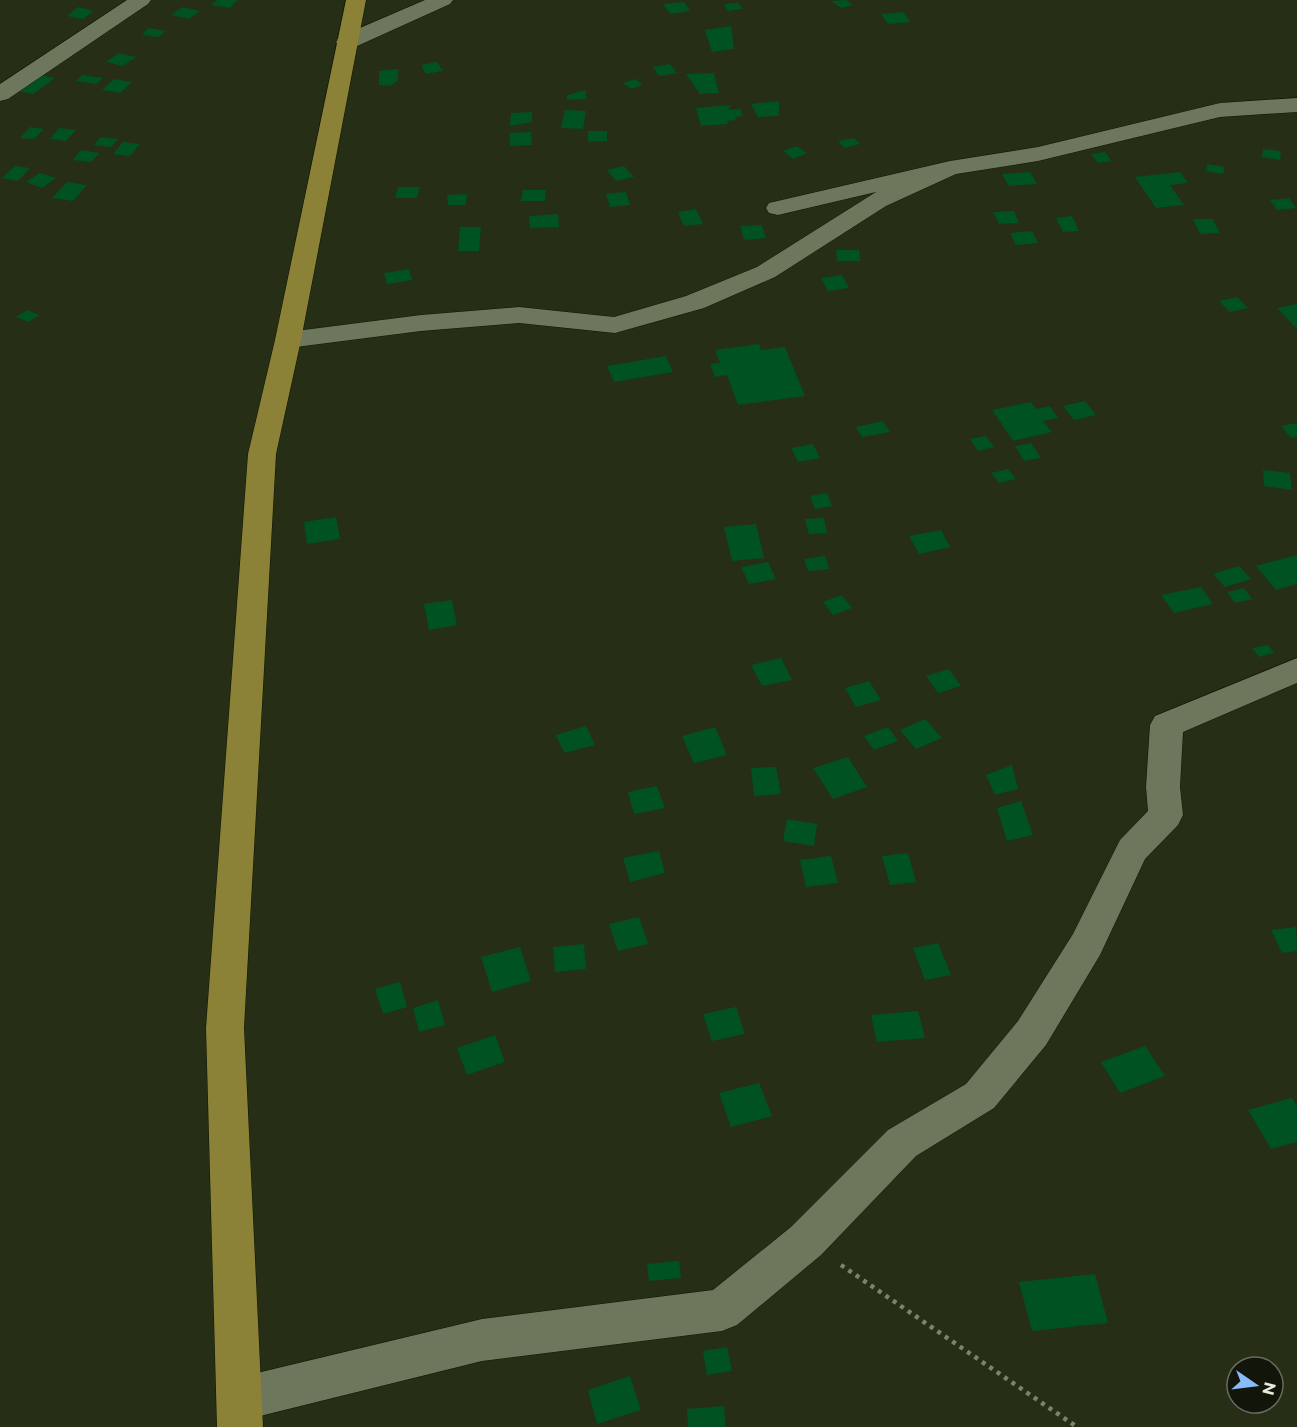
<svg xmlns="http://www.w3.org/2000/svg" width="1297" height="1427" viewBox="0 0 1297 1427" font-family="Montserrat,sans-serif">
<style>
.building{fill:#015222}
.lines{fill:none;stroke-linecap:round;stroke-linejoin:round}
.minor-casing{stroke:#0f1601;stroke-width:1}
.primary-casing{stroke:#0f1601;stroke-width:1}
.path{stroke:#7b836e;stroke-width:4.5;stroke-dasharray:4 5;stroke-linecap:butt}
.minor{fill:#6d775b;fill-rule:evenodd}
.primary{fill:#8b8237;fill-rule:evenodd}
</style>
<rect width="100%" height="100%" fill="#262e15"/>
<g class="building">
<path d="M217,0H237L230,8L211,5Z"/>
<path d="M846,0L853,5L841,8L831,1Z"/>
<path d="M684,2L690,11L670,14L663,4Z"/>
<path d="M738,3L743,9L728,11L724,4Z"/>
<path d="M78,7L94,11L83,19L67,16Z"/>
<path d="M183,7L200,11L189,19L171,15Z"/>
<path d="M904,12L910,22L888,24L881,14Z"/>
<path d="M731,26L734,49L712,52L705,30Z"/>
<path d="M148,28L166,31L159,37L142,35Z"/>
<path d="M119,53L136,57L123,66L106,62Z"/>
<path d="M437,62L443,71L426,74L421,65Z"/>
<path d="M670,64L677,73L659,76L653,67Z"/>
<path d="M398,69V80L390,86L379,85V71Z"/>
<path d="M714,73L719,93L700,94L686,74Z"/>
<path d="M41,75L55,78L33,94L19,91Z"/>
<path d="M82,75L103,78L97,84L76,81Z"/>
<path d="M114,79L132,82L120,93L102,90Z"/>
<path d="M635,79L643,85L631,89L623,83Z"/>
<path d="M586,90V99L567,100V95Z"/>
<path d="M779,101V116L758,117L751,104Z"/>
<path d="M731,105L728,110L740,109L743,116L735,117L736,120L727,121L728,124L701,126L696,108Z"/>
<path d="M565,110L586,111L583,129L561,128Z"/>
<path d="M532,112V122L510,126L511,113Z"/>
<path d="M30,127L44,129L34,139L20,138Z"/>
<path d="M59,128L76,130L66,141L50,139Z"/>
<path d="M588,131H607V141L588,142Z"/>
<path d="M531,132L532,145L510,146V133Z"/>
<path d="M101,137L118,139L111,147L94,145Z"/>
<path d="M854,138L860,144L844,148L838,141Z"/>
<path d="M123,142L140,144L130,156L113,154Z"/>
<path d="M797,146L807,153L793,159L783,151Z"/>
<path d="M1263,149L1281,151L1280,160L1262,157Z"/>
<path d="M81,150L100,153L91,162L73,160Z"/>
<path d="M1105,152L1111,161L1098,163L1091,154Z"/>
<path d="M1207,164L1225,167L1223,174L1206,171Z"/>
<path d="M15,166L30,168L18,181L2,178Z"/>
<path d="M624,166L634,177L616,181L607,170Z"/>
<path d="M1030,172L1037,184L1009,186L1002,174Z"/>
<path d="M1180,172L1188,183L1170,185L1184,205L1156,208L1135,177Z"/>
<path d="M40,173L56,178L42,188L26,182Z"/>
<path d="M67,182L87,185L73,201L52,198Z"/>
<path d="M398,187H420L417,198H395Z"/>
<path d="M523,190H546L545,201H521Z"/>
<path d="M626,192L630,205L610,207L606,194Z"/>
<path d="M467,194L466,205H448L447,195Z"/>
<path d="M1289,198L1296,208L1277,210L1270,200Z"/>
<path d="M696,209L703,224L684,226L678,212Z"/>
<path d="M1014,211L1019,223L999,224L993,212Z"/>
<path d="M558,214L559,227L530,228L529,216Z"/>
<path d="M1072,216L1079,231L1063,232L1056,218Z"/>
<path d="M1193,219H1213L1220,233L1200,234Z"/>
<path d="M762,225L766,238L744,240L740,226Z"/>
<path d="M460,227H481L479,251H458Z"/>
<path d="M1032,231L1038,243L1016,245L1010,233Z"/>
<path d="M836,250H859L860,261H837Z"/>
<path d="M409,269L412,280L387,284L384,273Z"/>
<path d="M842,275L849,288L828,291L821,278Z"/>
<path d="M1237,297L1248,308L1230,312L1219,301Z"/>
<path d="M1297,304V329L1277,308Z"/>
<path d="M27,310L39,315L29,322L16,317Z"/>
<path d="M759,344L761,350L785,347L805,396L738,405L727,375L715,377L710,364L720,363L715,350Z"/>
<path d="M666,356L673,372L614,382L607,366Z"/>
<path d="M1085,401L1096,415L1074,420L1063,406Z"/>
<path d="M1031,402L1036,409L1050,406L1058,418L1043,421L1052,432L1013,441L992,410Z"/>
<path d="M883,421L890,432L862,437L856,427Z"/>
<path d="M1297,423V436L1291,438L1281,426Z"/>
<path d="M986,436L994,447L978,451L970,439Z"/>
<path d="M1031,443L1041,458L1024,461L1015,446Z"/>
<path d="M813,444L820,458L798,462L791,448Z"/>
<path d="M1008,469L1016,479L999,483L991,473Z"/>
<path d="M1263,470L1290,473L1292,490L1264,486Z"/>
<path d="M827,493L832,506L815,509L810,496Z"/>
<path d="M336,517L340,539L307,544L304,522Z"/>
<path d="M824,518L827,533L809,534L805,519Z"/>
<path d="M756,524L764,558L732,561L724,527Z"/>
<path d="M941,530L950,547L919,554L909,536Z"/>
<path d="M1297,555V584L1276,590L1256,566Z"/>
<path d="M825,556L829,569L808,571L804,559Z"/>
<path d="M768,562L776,579L749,584L741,567Z"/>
<path d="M1239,566L1251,579L1225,587L1213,574Z"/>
<path d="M1201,587L1213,604L1174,613L1161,595Z"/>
<path d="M1244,588L1252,599L1235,603L1227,592Z"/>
<path d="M842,595L852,608L833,615L823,602Z"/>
<path d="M452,600L457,625L429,630L424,604Z"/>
<path d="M1268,645L1274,653L1259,657L1252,648Z"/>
<path d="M781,658L792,680L762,686L751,665Z"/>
<path d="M949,669L961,686L938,693L926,676Z"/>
<path d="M869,681L881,700L856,707L845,688Z"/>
<path d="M925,719L942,738L916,749L900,730Z"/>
<path d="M586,726L595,745L564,753L556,735Z"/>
<path d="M715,727L727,755L694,763L682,736Z"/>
<path d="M888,727L898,741L874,750L864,736Z"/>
<path d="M848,757L867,787L833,799L813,768Z"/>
<path d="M1012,765L1018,789L995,795L986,775Z"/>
<path d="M776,767L781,794L754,796L751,768Z"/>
<path d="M657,786L665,808L634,814L628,792Z"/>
<path d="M1021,801L1033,835L1007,841L997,808Z"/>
<path d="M787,819L817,824L814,846L783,841Z"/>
<path d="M659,851L665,873L630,882L623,858Z"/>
<path d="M908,853L916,882L890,885L882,856Z"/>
<path d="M831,856L838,883L806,887L800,860Z"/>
<path d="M639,917L648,944L618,951L609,924Z"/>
<path d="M1296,927L1297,951L1282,953L1271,930Z"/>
<path d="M938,943L951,975L925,980L913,948Z"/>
<path d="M584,944L586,969L555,972L553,947Z"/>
<path d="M520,947L531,981L492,992L481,957Z"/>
<path d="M400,982L407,1007L383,1014L375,989Z"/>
<path d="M438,1000L445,1025L419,1032L413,1008Z"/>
<path d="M736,1007L745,1034L712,1041L703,1014Z"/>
<path d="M918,1011L925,1038L877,1042L871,1015Z"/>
<path d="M495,1035L505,1062L467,1075L457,1048Z"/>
<path d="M1145,1046L1165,1076L1120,1093L1101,1062Z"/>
<path d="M759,1083L772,1116L731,1127L719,1093Z"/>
<path d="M1292,1098L1297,1106V1142L1271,1149L1248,1110Z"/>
<path d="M679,1261L681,1278L649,1281L647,1264Z"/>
<path d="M1095,1274L1108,1323L1032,1331L1019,1282Z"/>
<path d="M727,1347L732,1371L707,1375L703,1351Z"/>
<path d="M630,1376L641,1410L597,1424L588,1390Z"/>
<path d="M724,1406L726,1427H688L687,1409Z"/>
</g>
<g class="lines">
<g class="minor-casing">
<g id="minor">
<path d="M127,0H151L148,4L8,99L0,101V84Z"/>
<path d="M425,0H453L450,4L355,47L347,48L339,47L336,42L339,37Z"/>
<path d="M1297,98V112L1220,117L1038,161L956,174L886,206L775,277L704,308L615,333L519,323L421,331L288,348L279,346L275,340L279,334L288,332L421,315L519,307L614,317L686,296L757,267L876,192L778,215L769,213L766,208L769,203L950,161L1038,147L1220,103Z"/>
<path d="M1297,658V683L1183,732L1180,787L1183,815L1178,825L1145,859L1100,955L1046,1045L994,1108L916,1156L821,1255L737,1325L722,1331L482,1361L240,1421L224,1415L218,1399L224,1383L240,1377L482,1319L713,1290L791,1227L888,1130L966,1084L1018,1021L1073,934L1120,840L1148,811L1146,787L1150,725L1155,716Z"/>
</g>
</g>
<g class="primary-casing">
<path id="primary" d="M346,0H366L301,340L276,454L244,1028L263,1427H217L206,1028L248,454L275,340Z"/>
</g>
<path class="path" d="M841,1265L1077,1427"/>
<use href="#minor" class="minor"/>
<use href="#primary" class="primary"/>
</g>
<g transform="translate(1255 1385) rotate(104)"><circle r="28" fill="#11150a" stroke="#666b5e" stroke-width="1.5"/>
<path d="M0-4.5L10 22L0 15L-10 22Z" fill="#89bafc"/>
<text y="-9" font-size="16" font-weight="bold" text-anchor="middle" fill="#e6ecdc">N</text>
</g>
</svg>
